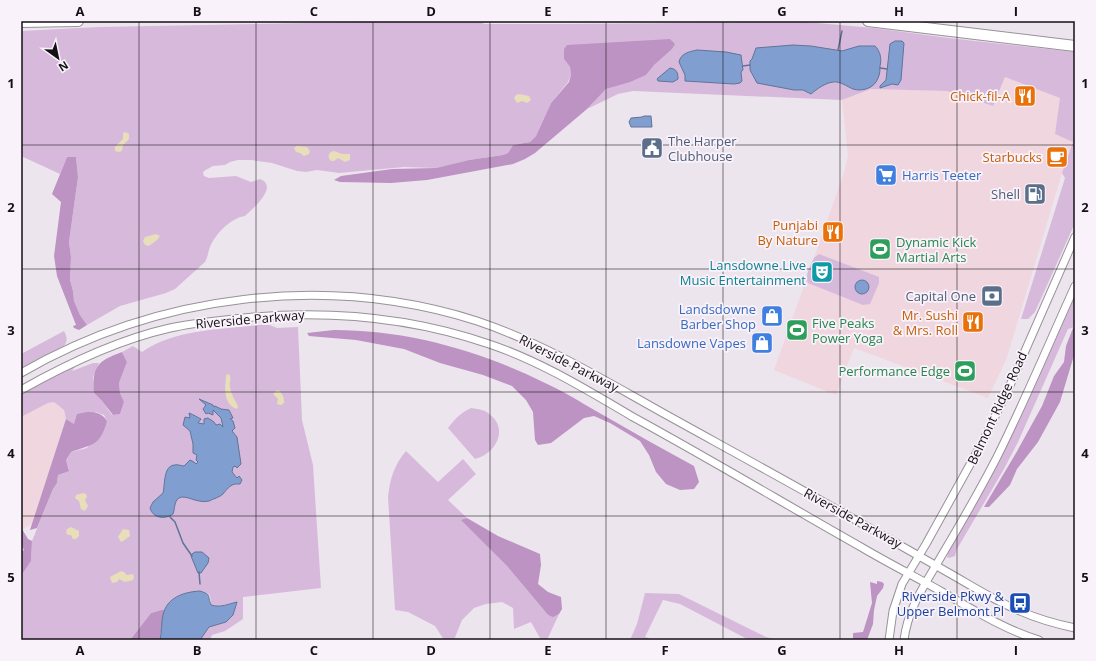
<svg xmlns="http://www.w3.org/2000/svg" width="1096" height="661" viewBox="0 0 1096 661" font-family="'Open Sans',sans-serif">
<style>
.commercial{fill:#f0d6de}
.green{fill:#d7badb}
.forest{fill:#bc93c2}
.sand{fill:#e8deb9}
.water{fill:#819ed0;stroke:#607498}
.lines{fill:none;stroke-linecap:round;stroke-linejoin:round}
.stream{stroke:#607498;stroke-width:1.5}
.secondary-casing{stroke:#989199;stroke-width:9}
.highway-casing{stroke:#989199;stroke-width:12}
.secondary{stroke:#fff;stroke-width:7}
.highway{stroke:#fff;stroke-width:10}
.grid{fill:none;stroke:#131114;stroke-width:1;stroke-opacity:0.55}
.labels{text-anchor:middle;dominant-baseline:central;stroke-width:3.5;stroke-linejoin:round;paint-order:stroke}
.food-label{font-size:13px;fill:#c56008;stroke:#faf2fb;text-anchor:end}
.service-label{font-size:13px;fill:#4e5e75;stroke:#faf2fb;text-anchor:end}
.shop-label{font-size:13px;fill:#366cbe;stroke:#faf2fb;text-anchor:end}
.leisure-label{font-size:13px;fill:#27864d;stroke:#faf2fb;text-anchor:start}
.culture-label{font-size:13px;fill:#0d838f;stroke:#faf2fb;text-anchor:end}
.street-label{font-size:13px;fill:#131114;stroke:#faf2fb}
.transit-label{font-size:13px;fill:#164399;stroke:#faf2fb;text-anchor:end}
.neatline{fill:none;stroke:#131114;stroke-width:1.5}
.grid-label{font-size:13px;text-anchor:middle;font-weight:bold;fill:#131114}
</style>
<rect width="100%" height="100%" fill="#ede5ee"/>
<g class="commercial">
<path d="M1005,77L1061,98L1055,134L1073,142L1062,173L1012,341L1006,360L988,398L854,348L836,395L774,370L844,173L848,156L842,100L871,89L947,91L993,106Z"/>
<path d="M54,402L64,410L66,419L33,523L21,530V417L48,403Z"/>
</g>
<g class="green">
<path d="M417,21H480L484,24H569L806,22L874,28L949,38L1075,52V223L1035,312L1028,319H1021L1065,178L1062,173L1073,142L1055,134L1060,98L1005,77L993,106L947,91L871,89L842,100L633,91L618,94L587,109L606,89L646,75L655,64L564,59L570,67L571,75L568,82L551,103L536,136L530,142L513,145L508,153L503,155L469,160L436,168L404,167L339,173L317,170L306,172L297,171L272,163L251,160H238L230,162L225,165L213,166L204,171L203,173L204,176L209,178L236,176L251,182L260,179C279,186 254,208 245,216C231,218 216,233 210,247C208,252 208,257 205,262L175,289L166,293L120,306L87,325L80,315L74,301L73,291L70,280L71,257L69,242L78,177L76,157H67L60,174L21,156V31L98,27Z"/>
<path d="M819,254L879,277V283L870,304L863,305L808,283C804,276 811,265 814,258Z"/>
<path d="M1075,295V327L1068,329L1018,442L1004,469L957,549L955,556L949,558L947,557L949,550L1007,446Z"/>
<path d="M258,325H270L277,328L298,327L302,420L313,465L321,588L243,597V619L225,631L212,635L210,640H200L209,627L226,622L233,615L237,602C228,604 221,607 211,605C210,602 211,598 210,596C204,587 181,594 174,598C170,601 167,606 165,610L151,613L130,640H21V576L31,561L32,541L53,489L57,483L58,475L69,470L66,460L71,452L87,448L107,421L104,415L96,412L74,424L66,419L64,410L54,402L48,403L21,417V394L76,365L72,371L93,363H99L93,377L94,393L102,401L112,415L120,414L124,402L120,393L119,383L127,362L122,352L133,346L142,352C175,329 219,330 258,325Z"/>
<path d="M64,331C67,337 68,340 64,346L21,368V354Z"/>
<path d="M471,408C477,409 483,409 488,413C510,428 496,454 475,459L448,428C455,419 460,413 471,408Z"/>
<path d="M406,451L438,482L463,459L476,474L448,500L467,518L462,520L507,566L548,615L553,616L559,614L547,640H541L531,622L514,629L513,608L502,602L486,604L474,608L462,620L454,640H444L435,626L408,612L395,610L388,497C390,479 394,465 406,451Z"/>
<path d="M645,593L679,594L766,637L778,640H749L680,604L663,600L645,637L649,638L648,640H630L637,624Z"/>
</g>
<g class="forest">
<path d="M670,39L675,44L672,49L655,64L646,75L630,82L606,89L587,109L535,153L525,159L513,164L427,180L391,183L340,182L334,180L341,176L392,169L436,168L469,160L503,155L508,153L513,145L530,142L536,136L551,103L569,82L571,75L570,67L564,59V49L567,45Z"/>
<path d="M67,157H76L78,177L69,242L71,257L70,280L73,291L74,301L80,315L87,325L79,330L74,328L73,326L76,325L57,276L54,256L61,202L52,194Z"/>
<path d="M1075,327V352L1060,402L1038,442L1017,469L1010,485L989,507H984L1016,453L1042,406L1054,376L1064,362L1066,346L1073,328Z"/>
<path d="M334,330C406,330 478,350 543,382C561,390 579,401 596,411C629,430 661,448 694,466L699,482L694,489L680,490L666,484L656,472L649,455L640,441L610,423L594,416L584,418L551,443L538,445L535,440L533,412L526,400L512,386L483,375L440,363L404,349L356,340L309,336L307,333Z"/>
<path d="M122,352L127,362L119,383L120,393L124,402L120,414L113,415L102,401L94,393C92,367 97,361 122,352Z"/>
<path d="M87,412C96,412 102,413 107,421C100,446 93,444 71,452L66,460L69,471L58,475L57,483L53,489L37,528L30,530L66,419L74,424L77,414Z"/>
<path d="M467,518L498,536L540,554L541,565L538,584L548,592L561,597L562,609L559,614L553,617L548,615L507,566L461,520Z"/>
<path d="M22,529L28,539L32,541L31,561L21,576V552L24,550L21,544Z"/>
<path d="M877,581L882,582L884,584L883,588L877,596L874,610L873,624L867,640H854L853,638V633L863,632L872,603L870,582L877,584Z"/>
<path d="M162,610H165L163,615L160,640H130L151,613Z"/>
</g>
<g class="sand">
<path d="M519,94L529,96L531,100L527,103L522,101L517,103L514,98L516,95Z"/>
<path d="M126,132L129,134V139L123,145L122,151L119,152L115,151V147L123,139V133Z"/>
<path d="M297,146L307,147L310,151L309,154L304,156L300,153L296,152L294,148Z"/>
<path d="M334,151L342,154H350V160L345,162L338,158L334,161H331C327,157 328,152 334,151Z"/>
<path d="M156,234L160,236L157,240L149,246L145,245L143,241L145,237Z"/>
<path d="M229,374C232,379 229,382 230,387C231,394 235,400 238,406L237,409C223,404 225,388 226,377V375Z"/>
<path d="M278,390C282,392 285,399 284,403L281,405L277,404L278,399L273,394L276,391Z"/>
<path d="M83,493L86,494L87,497L85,500L88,506L85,511L81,509L79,501L75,498L76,495Z"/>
<path d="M71,527L79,531V536L76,539H73L71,535H68L66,533L67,529Z"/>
<path d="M123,529L129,530L130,536L123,541L121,542L118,537Z"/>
<path d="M121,571L124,572L127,575L133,574L134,577L133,580L125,582L119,579L117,582L112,583L110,577Z"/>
</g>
<g class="water">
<path d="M895,41H902L904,43L901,80L898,85L892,84L880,88V86L886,80L890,44Z"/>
<path d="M793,45L811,46L842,51L859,46H875C880,51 882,58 880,66C880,70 880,74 878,78C875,88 862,92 853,89C846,86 840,81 833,82C825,83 817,89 811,94L803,90H794L757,83L750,70V61L752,59L756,48Z"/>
<path d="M697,50L726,52L741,55L743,70L741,72L742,81L740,83L734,84L685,81V75L679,62C681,53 689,52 697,50Z"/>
<path d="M670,68C677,69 678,73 678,79L673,82L658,81L657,79L658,78Z"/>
<path d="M644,116H651L652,127H631L629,122L631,118L642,117Z"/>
<circle cx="862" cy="287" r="7"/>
<path d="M199,399L213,405L214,407L215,406L221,409L229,410L233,418L230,419L233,421L235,428L232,431L237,437L241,464L237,468L235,466L233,467L232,472L237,478L239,476L242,480L240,484C231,483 228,488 223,494C220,497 213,499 209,501C197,504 186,494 179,498C174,501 175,509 173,514C164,520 153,518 150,508L153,502L163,493C165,486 163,465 175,465C178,464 181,466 184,466L190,460L194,462L196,464L198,462L196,460L197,455L193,453V444L190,431L183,425L185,417L190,418L189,413C194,415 197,417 201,419L198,423L204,424V419L208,418L214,422L216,425L220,424L223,427L221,418L213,410V415L208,413L206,414L203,409L206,405Z"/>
<path d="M195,552H202L209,558L208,563L201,573H198L191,556L192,554Z"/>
<path d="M200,591C212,595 207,595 211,605C221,608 228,604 237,602L233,615L226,622L209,627L200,640H160C162,632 161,623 163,615C167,597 184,592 200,591Z"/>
</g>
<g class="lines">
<g class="stream">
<path d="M838,50L842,31"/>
<path d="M743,66L750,65"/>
<path d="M880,68L887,69"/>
<path d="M170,517L175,522L183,543L192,556"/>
<path d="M199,572L200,584"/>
</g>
<g class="secondary-casing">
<g id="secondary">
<path d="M21,373C158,294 326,273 477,321C543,343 602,379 663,413C728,449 794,485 859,522C889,539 919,556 949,573C972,586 995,601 1020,611C1038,619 1056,624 1075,628"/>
<path d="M21,390C67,364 117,340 170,328C188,324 206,322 225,320C314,309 404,315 489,344C540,361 587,390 633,417C710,459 785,504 861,547C888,563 916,577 944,593C974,610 1005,630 1039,640"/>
<path d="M889,640L893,611L902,584L926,544L983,441L1007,392L1075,237"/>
<path d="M904,640C908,607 926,583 942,555C961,523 980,490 997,457C1025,401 1049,343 1075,286"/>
</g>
</g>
<g class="highway-casing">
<g id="highway">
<path d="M868,21L1075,46"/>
<path d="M21,22L78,21"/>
</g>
</g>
<use href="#secondary" class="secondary"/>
<use href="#highway" class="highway"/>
</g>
<path class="grid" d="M139,21V640M256,21V640M373,21V640M490,21V640M606,21V640M723,21V640M840,21V640M957,21V640M21,145H1075M21,269H1075M21,392H1075M21,516H1075"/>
<defs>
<g id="restaurant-square" transform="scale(1.15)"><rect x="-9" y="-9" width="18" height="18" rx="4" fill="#e8710a" stroke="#faf2fb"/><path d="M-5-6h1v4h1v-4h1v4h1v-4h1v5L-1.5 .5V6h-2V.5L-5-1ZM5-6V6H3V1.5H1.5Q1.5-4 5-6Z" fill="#fff"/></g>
<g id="civic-square" transform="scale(1.15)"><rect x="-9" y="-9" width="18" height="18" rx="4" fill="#5c6f8a" stroke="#faf2fb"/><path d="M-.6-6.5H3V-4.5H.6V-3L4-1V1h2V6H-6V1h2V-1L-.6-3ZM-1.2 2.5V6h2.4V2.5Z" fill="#fff"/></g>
<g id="cafe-square" transform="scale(1.15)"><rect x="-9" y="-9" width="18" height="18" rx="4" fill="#e8710a" stroke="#faf2fb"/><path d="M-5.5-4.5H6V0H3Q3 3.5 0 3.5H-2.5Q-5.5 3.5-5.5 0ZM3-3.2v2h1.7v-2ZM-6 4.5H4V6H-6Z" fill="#fff"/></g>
<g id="supermarket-square" transform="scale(1.15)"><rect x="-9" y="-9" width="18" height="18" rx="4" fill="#3f7fe0" stroke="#faf2fb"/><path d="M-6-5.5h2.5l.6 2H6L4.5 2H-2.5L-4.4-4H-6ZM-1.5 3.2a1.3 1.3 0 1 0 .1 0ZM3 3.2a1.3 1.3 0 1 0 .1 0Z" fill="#fff"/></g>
<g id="fuel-square" transform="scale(1.15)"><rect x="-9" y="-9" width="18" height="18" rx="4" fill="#5c6f8a" stroke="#faf2fb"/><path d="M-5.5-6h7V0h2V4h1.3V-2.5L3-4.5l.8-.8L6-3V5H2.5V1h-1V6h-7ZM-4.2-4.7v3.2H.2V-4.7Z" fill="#fff"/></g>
<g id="stadium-square" transform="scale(1.15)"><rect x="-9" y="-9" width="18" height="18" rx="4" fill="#2e9e5b" stroke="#faf2fb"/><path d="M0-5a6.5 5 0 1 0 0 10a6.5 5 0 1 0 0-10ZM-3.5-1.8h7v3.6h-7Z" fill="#fff"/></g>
<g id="theatre-square" transform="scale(1.15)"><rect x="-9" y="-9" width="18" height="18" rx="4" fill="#0f9aa8" stroke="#faf2fb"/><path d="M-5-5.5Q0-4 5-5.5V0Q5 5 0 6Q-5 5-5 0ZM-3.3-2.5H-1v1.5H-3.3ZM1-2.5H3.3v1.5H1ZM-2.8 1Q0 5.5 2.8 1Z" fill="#fff"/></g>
<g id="bank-square" transform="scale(1.15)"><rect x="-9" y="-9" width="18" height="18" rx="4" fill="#5c6f8a" stroke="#faf2fb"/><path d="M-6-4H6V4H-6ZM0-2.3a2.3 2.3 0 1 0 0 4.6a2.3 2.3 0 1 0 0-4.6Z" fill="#fff"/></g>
<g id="shop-square" transform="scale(1.15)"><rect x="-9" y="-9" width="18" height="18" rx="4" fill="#3f7fe0" stroke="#faf2fb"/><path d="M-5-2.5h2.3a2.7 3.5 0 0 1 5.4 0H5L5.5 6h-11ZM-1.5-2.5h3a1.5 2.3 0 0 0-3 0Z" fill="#fff"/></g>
<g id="bus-square" transform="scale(1.15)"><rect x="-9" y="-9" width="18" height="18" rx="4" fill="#1a4fb4" stroke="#faf2fb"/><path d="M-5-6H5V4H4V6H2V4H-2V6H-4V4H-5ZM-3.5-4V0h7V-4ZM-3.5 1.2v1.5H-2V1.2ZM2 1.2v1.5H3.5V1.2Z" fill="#fff"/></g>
</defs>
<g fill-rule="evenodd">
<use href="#restaurant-square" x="1025" y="96"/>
<use href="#civic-square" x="652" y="148"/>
<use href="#cafe-square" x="1057" y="157"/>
<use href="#supermarket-square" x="886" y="175"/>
<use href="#fuel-square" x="1035" y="194"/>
<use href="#restaurant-square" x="833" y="232"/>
<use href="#stadium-square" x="880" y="249"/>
<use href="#theatre-square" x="822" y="272"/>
<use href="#bank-square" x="992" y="296"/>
<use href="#shop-square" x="772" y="316"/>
<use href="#restaurant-square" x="973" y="322"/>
<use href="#stadium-square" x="797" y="330"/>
<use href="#shop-square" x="762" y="343"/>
<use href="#stadium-square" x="965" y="371"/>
<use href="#bus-square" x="1020" y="603"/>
</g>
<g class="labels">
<g class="food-label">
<text x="1010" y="96">Chick-fil-A</text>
<text x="1042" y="157">Starbucks</text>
<text x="818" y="225">Punjabi<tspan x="818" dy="15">By Nature</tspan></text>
<text x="958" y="315">Mr. Sushi<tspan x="958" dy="15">&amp; Mrs. Roll</tspan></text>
</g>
<g class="service-label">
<text x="668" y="141" text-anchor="start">The Harper<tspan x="668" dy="15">Clubhouse</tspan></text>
<text x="1020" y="194">Shell</text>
<text x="976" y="296">Capital One</text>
</g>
<g class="shop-label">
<text x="902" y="175" text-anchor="start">Harris Teeter</text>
<text x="756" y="309">Landsdowne<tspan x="756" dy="15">Barber Shop</tspan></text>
<text x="746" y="343">Lansdowne Vapes</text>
</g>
<g class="leisure-label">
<text x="896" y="242">Dynamic Kick<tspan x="896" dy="15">Martial Arts</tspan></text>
<text x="812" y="323">Five Peaks<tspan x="812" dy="15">Power Yoga</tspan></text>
<text x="950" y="371" text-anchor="end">Performance Edge</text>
</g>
<g class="culture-label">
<text x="806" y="265">Lansdowne Live<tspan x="806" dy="15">Music Entertainment</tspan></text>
</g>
<g class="street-label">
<text transform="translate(250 319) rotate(-5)">Riverside Parkway</text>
<text transform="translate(569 363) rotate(27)">Riverside Parkway</text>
<text transform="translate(997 408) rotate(-65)">Belmont Ridge Road</text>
<text transform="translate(853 518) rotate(29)">Riverside Parkway</text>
</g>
<g class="transit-label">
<text x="1004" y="596">Riverside Pkwy &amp;<tspan x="1004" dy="15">Upper Belmont Pl</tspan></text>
</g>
</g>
<rect width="1096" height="661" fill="none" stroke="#faf2fb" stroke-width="44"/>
<g transform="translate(58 58) rotate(147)" stroke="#faf2fb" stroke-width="3" paint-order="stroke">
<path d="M0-3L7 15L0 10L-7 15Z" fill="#131114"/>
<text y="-6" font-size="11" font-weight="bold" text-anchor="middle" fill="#131114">N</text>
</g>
<rect x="22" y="22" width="1052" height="617" class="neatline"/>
<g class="grid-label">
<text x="80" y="16">A</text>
<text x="197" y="16">B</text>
<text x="314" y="16">C</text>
<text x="431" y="16">D</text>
<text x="548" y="16">E</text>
<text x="665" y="16">F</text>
<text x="782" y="16">G</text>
<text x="899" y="16">H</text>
<text x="1016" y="16">I</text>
<text x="11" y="88">1</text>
<text x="1085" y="88">1</text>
<text x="11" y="212">2</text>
<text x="1085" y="212">2</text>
<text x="11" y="335">3</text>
<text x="1085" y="335">3</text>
<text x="11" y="458">4</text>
<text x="1085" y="458">4</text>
<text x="11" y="582">5</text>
<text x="1085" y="582">5</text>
<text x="80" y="655">A</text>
<text x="197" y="655">B</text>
<text x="314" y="655">C</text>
<text x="431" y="655">D</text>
<text x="548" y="655">E</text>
<text x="665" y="655">F</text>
<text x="782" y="655">G</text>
<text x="899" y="655">H</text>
<text x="1016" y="655">I</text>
</g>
</svg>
